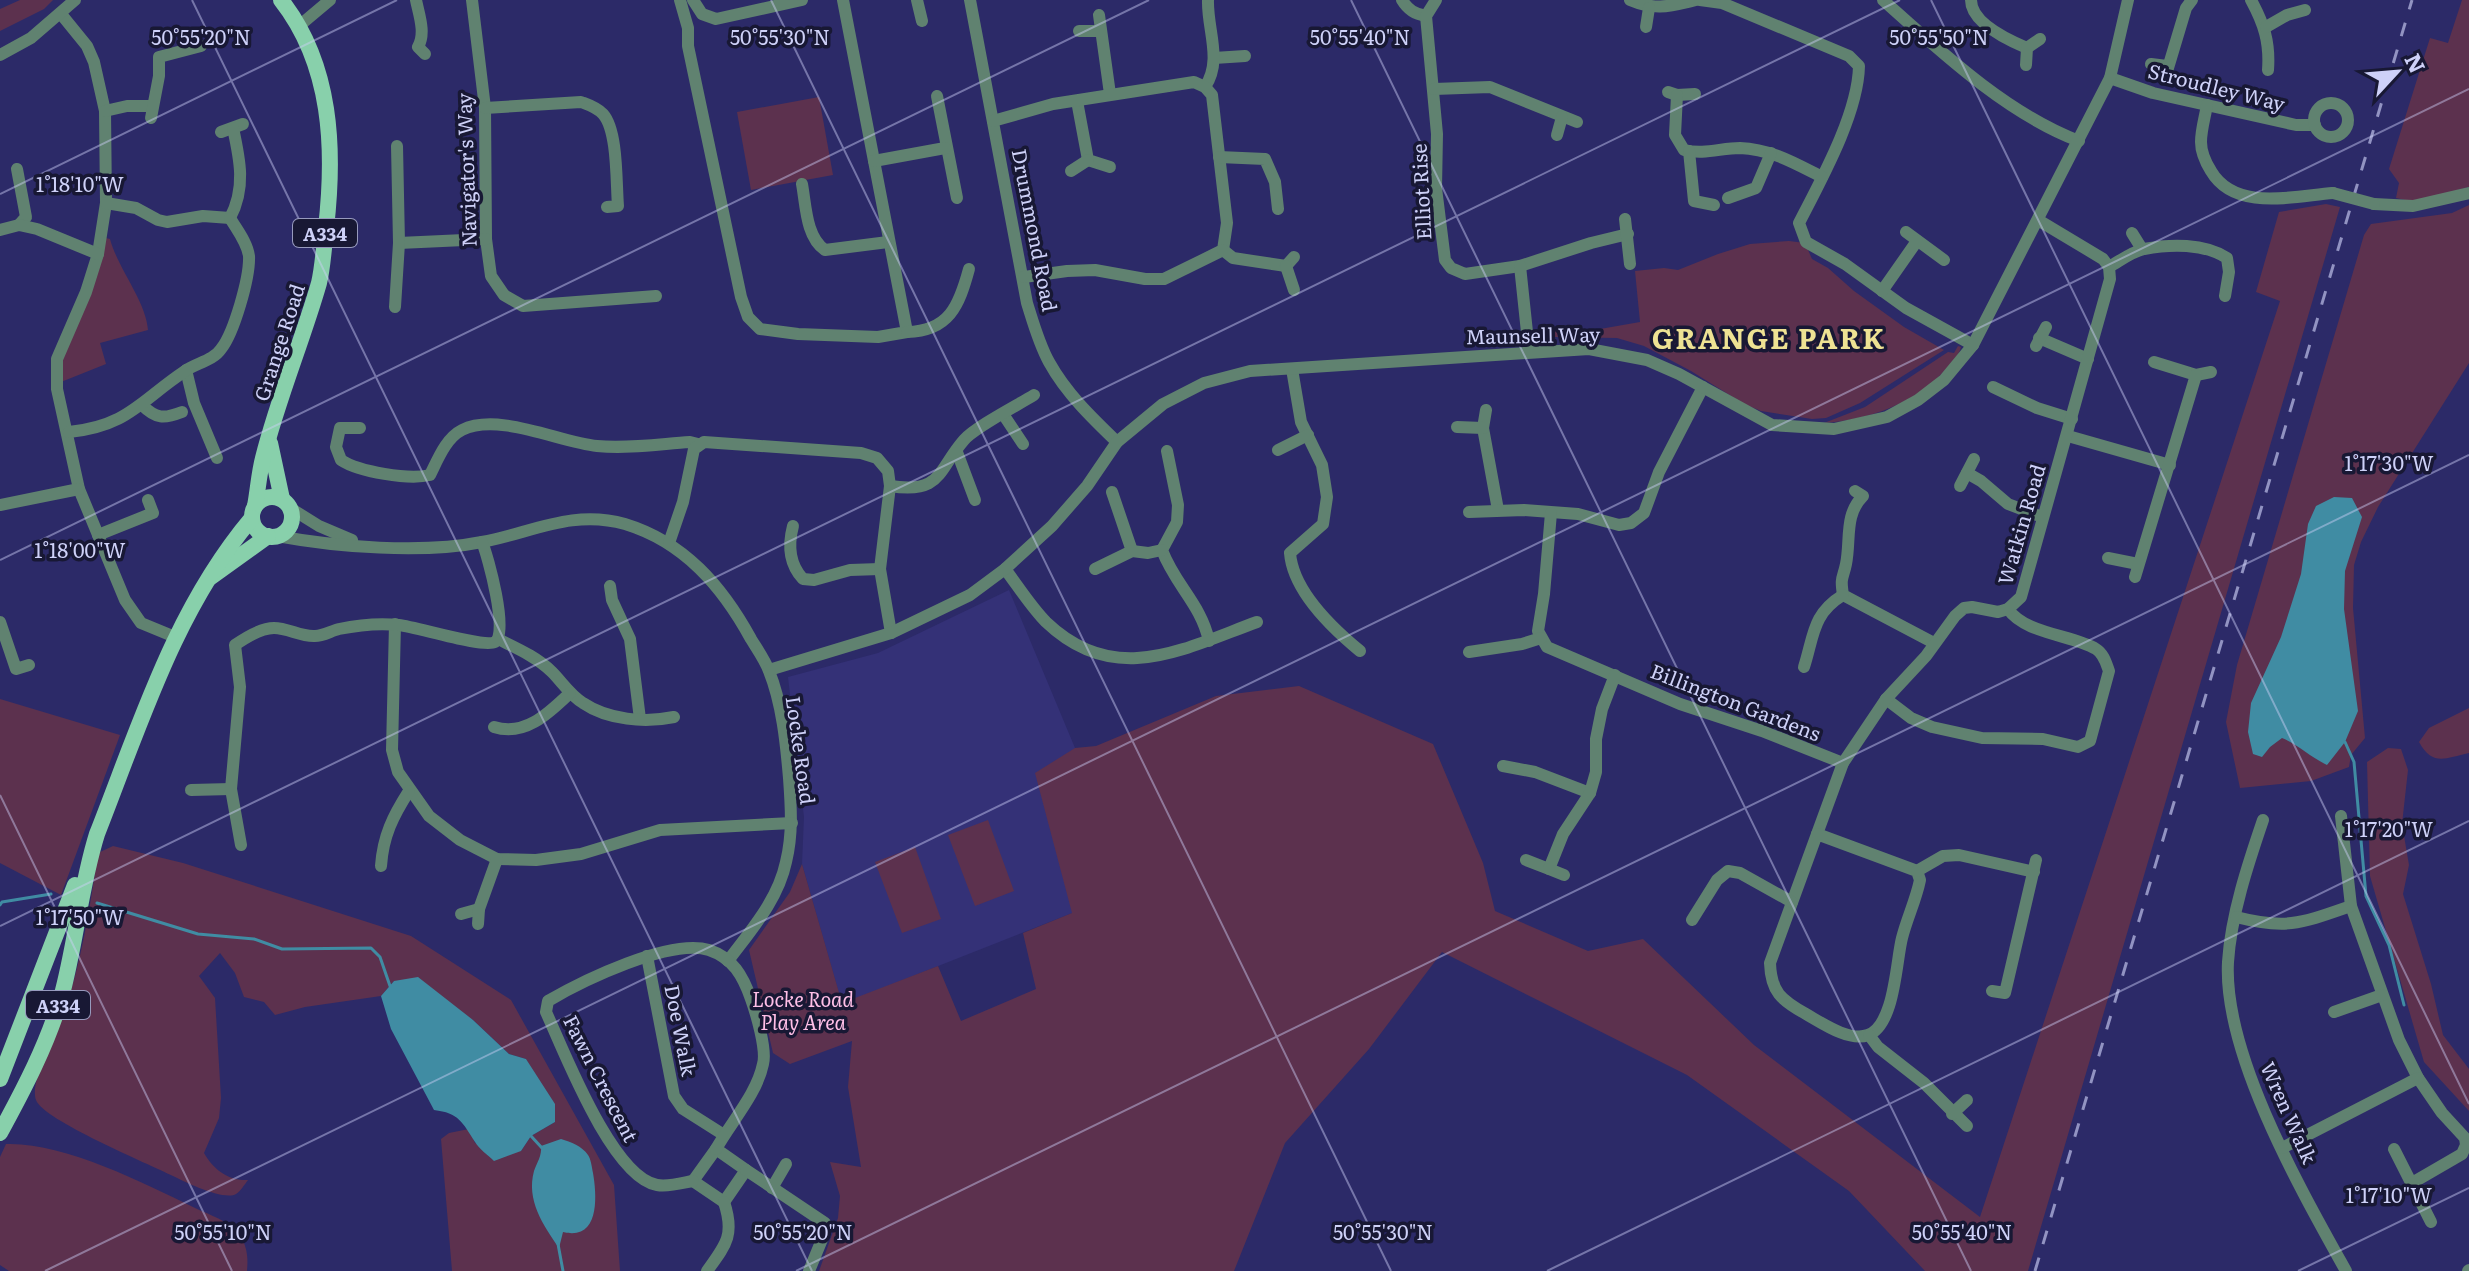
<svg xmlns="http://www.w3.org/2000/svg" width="2469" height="1271" viewBox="0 0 2469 1271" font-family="Literata,serif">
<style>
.built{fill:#343177}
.green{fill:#5c314e}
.water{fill:#408ca3}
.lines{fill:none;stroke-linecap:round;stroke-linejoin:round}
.stream{stroke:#408ca3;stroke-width:3}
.minor{stroke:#608270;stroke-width:12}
.major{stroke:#88d0ab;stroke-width:16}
.rail{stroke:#9293c2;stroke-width:3;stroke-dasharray:14 14;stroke-linecap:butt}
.minor-bridge{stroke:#608270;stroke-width:12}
.ticks{fill:none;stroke:#ced1f8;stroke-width:2;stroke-opacity:0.45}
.labels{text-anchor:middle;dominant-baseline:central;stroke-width:7;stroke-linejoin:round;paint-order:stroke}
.shield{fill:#181834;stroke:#979abd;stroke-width:2}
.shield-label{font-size:18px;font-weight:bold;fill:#ced1f8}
.street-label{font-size:20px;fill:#ced1f8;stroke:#181834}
.park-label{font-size:20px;font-style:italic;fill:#ffbfe7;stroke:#181834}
.district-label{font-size:28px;font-weight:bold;letter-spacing:2px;fill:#eee293;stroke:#181834}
.ticks-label{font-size:20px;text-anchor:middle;fill:#ced1f8;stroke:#181834;stroke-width:7;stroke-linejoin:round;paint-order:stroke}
</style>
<rect width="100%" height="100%" fill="#2c2a68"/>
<path class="built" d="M1009,590L1075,748L1128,891L842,1004L802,864L804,817L788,677L878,653Z"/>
<g class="green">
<path d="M20,0H53L44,9L0,31V9Z"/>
<path d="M2462,0H2469V187L2414,202L2396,198L2399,183L2389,169L2430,38L2448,43Z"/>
<path d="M819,97L833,175L751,190L737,112Z"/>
<path d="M2326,204L2340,207L2028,1271H1925L1849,1191L1687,1075L1442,952L1369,1049L1285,1143L1234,1271H819L838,1218L840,1196L830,1162L861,1167L848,1087L852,1041L790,1064L773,1053L749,950L790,892L802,864L842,1003L938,966L961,1021L1036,989L1023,933L1072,913L1035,773L1075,748L1096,746L1216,696L1299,686L1433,744L1483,863L1495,911L1588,951L1643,939L1754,1045L1980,1217L2280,301L2256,292L2279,212Z"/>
<path d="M2469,205V363L2378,507L2361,542L2354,565L2353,608L2365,738L2351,755L2349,767L2311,781L2240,788L2226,722L2237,665L2364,235L2371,224L2452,213Z"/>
<path d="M106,238L110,239C118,269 146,301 148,330L100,343L106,364L61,382V364Z"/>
<path d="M1789,241L1805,243L1812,259L1828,268L1854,291L1904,327L1944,350L1860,403L1826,418L1812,419L1761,411L1744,404L1691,371L1644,346L1617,338L1554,337L1553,331L1600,329L1640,322L1635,271L1664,268L1678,270L1718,254L1750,244Z"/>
<path d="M1958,346L1961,347C1959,355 1953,361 1947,368C1917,403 1869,420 1824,423L1865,407L1948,352L1954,353Z"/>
<path d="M0,699L120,735L61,895L0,863Z"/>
<path d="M2469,708V753C2445,758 2433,767 2419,742L2429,728Z"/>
<path d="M2388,748L2401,749L2408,770L2402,824L2409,865L2403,894L2431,984L2443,1035L2469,1069V1111L2424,1062L2370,876L2367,762Z"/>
<path d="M988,820L1014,891L975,906L948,835Z"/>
<path d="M113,846L183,863L411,936L511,1000L614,1185L620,1271H452L441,1139L449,1133L469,1129L475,1143L521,1151L531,1136L555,1122L526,1059L509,1054L473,1020L394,981L381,996L305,1007L275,1015L264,1002L244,997L235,973L220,953L199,976L215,998L221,1098L219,1118L204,1153C213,1169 228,1181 248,1180C244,1185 241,1191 236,1194C224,1201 185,1182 173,1176C149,1164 43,1120 36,1100C30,1083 50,1047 57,1031C80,974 89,913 98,853Z"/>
<path d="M915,847L941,919L902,933L875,862Z"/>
<path d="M6,1144C63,1142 142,1182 193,1207C205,1213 221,1218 232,1227C246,1238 249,1255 247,1271H9L0,1265V1157Z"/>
</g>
<g class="water">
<path d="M2334,497L2352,498L2362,517L2345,571L2344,609L2358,711L2345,742L2327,765C2310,757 2299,745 2282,738L2270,747L2262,757L2253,754L2248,732L2251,703L2281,637L2301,574L2308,524L2316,506Z"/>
<path d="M418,977L473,1020L509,1054L526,1059L555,1104V1122L531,1136L521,1151L494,1161C488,1155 479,1149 475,1142C462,1122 459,1113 434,1110L391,1029L381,996L394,981Z"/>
<path d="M561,1139C571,1142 582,1146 588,1155C591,1159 592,1168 593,1173C597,1196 600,1241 563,1232L559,1248C543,1225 526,1200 534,1171C537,1162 542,1156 541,1146Z"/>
</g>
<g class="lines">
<g class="stream">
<path d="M2345,742L2354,762L2366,896L2389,945L2404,1005"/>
<path d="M97,903L198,934L254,939L282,949L371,948L380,957L390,986"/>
<path d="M0,905L2,902L51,894"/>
<path d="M531,1136L542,1148"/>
<path d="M558,1244L563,1271"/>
</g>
<g class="minor">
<path d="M416,0C419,15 426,33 418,47L425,54"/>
<path d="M472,0L485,108L486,239L491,276L504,295L523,306L656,296"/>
<path d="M680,0L688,28V46L741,297L748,317L760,329L798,334L878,337L907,332L843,0"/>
<path d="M693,0L702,14L716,19L802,0"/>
<path d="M917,0L922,21"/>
<path d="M970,0L1027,303C1033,322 1039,344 1049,362C1066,393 1092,418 1117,442"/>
<path d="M1402,0C1408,10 1415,14 1426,16"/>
<path d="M1436,0L1426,16L1437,134L1436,188L1445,260L1451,268L1465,274L1520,266L1591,243L1628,234"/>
<path d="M1630,0C1656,11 1670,6 1696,0"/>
<path d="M1700,0L1722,3L1849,56L1859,66C1858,114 1821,180 1799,223L1806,242L1845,264L1906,308L1973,345"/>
<path d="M1883,0C1940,51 2007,114 2079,141"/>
<path d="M1971,0C1971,23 2008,40 2027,48"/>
<path d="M2251,0C2264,24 2270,42 2268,70"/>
<path d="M61,14L87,46L94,62L105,111L106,203L98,254L86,292L57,359V389L79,489L125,600L141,623L175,637"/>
<path d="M1099,15L1110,94"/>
<path d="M299,26L330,0"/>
<path d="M1646,27L1649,8"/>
<path d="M2266,27L2287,15L2305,10"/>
<path d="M1079,31H1100"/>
<path d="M0,55L31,38L75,0"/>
<path d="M1214,58L1245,56"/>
<path d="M2151,64L2167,66"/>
<path d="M2026,65L2027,48L2040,39"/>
<path d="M2110,78L2153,93L2296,125H2315"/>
<path d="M2165,78L2186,8L2192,0"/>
<path d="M1205,87C1223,60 1207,30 1208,0"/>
<path d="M1434,89L1490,87L1577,122"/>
<path d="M1668,92L1677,95L1695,94"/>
<path d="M1677,95L1675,135L1684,150C1704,155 1721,148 1740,148C1771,149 1796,164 1822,177"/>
<path d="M937,96L957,198"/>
<path d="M1077,101L1088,160L1110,167"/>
<circle cx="2331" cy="120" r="17"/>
<path d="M2207,105C2205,117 2201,130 2201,142C2201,153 2206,163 2211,171C2235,212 2294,196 2333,193"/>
<path d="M485,108L581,102C589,105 596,107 603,114C618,131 616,182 618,206L607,207"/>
<path d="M105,111L127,106H152"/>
<path d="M151,118L159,76V57L201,46"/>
<path d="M993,121L1053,104L1194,82L1205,87L1212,95L1227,223L1223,250L1164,279H1145L1095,270L1067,271L1024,277"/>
<path d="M221,132L243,124"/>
<path d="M1557,135L1562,117"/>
<path d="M1689,151L1694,201L1714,205"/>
<path d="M1219,157L1265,159L1275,182L1278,209"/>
<path d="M874,161L945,148"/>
<path d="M17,169L26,217L19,225"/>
<path d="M1071,171L1088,160"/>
<path d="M802,184C806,206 806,237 825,250L888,242"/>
<path d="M1728,198L1756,188L1771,153"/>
<path d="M106,203L136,208L158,220L167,222L203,216L230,218C246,188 240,160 233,128"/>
<path d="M2374,204L2413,206L2469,193"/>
<path d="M1625,219L1630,264"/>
<path d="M0,230L19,225L37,229L98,254"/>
<path d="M1906,232L1944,260"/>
<path d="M2132,233L2142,249"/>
<path d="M399,243L486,239"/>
<path d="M1223,250L1233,258L1286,266L1294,257"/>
<path d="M1286,266L1294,290"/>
<path d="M1520,266L1529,351"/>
<path d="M2109,267C2120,261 2131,252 2144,249C2170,244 2204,243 2227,258L2229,272L2225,296"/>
<path d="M1882,291L1917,241"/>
<path d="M395,307L399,243L397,146"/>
<path d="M907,332C949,331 959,306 969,269"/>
<path d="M2039,338L2088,359"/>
<path d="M2036,346L2046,327"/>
<path d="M2154,362L2196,375L2211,372"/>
<path d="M1292,369L1301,422L1322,465L1327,497L1323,524L1290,553C1293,591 1332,628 1360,651"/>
<path d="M186,370L194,403L217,458"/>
<path d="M1993,387L2037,408L2072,419"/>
<path d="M142,405C156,419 164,419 182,412"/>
<path d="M1486,410L1483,428L1498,510"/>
<path d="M1003,414L1023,444"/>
<path d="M1457,427L1483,428"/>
<path d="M360,428H340L336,447L341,460C359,472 409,480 430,475C438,459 446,438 462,430C498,412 559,442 597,446C628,449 660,444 690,442L698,444"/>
<path d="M69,432C128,426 140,401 185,371C196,363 213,361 221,349C234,333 250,277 249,256C247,242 237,230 230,218"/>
<path d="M2068,436L2170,465"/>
<path d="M1278,450L1308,435"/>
<path d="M1167,451L1178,505L1177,522L1162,550C1175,585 1201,604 1209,641"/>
<path d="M957,452L975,500"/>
<path d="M1967,473L1981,481L2008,504L2042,517"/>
<path d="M890,486C942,494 937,471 964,440C975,427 1018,405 1034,395"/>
<path d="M1960,486L1974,459"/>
<path d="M1855,491L1863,496C1844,515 1851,539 1846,564C1843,579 1840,576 1843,595L1934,643"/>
<path d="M1112,492L1132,551"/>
<path d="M0,505L79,489"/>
<path d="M290,508L319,526L352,540"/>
<path d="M1469,512L1524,510L1578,514L1619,525L1631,523L1644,513L1659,472L1703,387"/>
<path d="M1551,513L1544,594L1538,631L1547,647L1680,704L1762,731L1843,763"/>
<path d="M793,526C788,545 789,564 803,579L814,580L850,570L880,569"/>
<path d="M98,535L153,513L148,500"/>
<path d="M277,536C337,547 422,554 482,542C531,533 572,509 625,524C684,542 722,586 751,639C757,649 765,660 769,671C782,703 786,743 789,778C791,806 793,834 786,862C778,900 751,930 728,961"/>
<path d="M669,543L683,502L694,449L704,442L861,453L877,458L888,471L890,486L880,569L891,633"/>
<path d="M2108,558L2138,564"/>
<path d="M1005,569C1018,586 1031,607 1046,622C1115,688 1183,649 1257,622"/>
<path d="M1095,569L1132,551L1148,553L1162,550"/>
<path d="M2135,577L2196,375"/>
<path d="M610,586L612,600L630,639L640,719"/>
<path d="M0,622L16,669L29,665"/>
<path d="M395,624L392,750L398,772L429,816L460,840L497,859L536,860L581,854L660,830L792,823"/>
<path d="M498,639C516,648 537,657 552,672C562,682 570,695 583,703C608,720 645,723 674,717"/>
<path d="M1469,652L1522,644L1541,638"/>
<path d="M1804,667C1814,636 1812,614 1843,595"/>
<path d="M769,670L891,633L970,595L1005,569L1052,526L1087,486L1117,442L1163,404L1204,383L1250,371L1589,349L1647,360L1679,374L1772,425L1834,429L1887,417L1918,400L1944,380L1973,345L2110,78L2128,0"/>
<path d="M1886,699L1911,718L1932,727L1982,738L2043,739L2078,747L2090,741L2109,671C2106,663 2104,654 2096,649C2073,635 2025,634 2008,609"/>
<path d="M494,727C525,737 549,713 570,693"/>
<path d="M1503,766L1535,772L1590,793"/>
<path d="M191,790L231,789"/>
<path d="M2341,816L2351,906L2399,1040L2418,1078L2442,1113L2465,1138L2466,1145L2462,1154L2412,1183"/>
<path d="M2263,820C2248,864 2231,915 2228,962C2223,1054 2301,1190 2346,1271"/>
<path d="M1817,834L1843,763L1886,699L1926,656L1955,616L1964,608L1972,607L1998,612L2008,609L2021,597L2110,279L2109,267L2103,259L2038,220"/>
<path d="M1817,834L1917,871L1920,880C1916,900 1907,918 1902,938C1896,961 1895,1025 1868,1035C1849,1042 1822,1023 1806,1014C1781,1000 1771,992 1770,963Z"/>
<path d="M241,845L231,789L240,687L235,645C245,638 261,628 274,628C288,628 301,637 315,636C323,636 331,631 339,629C358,625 380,623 399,625C417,627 483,648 495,642C509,634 488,556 482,542"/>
<path d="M1526,860L1549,869"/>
<path d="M381,866C383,836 393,816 409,791"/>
<path d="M1917,871L1943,856L1959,855L2034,872"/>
<path d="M1564,875L1549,869L1563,834L1590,793L1596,772V739L1602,709L1615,675"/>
<path d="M461,914L479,909"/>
<path d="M2236,917C2287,930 2302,923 2351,906"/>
<path d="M1692,920L1717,880L1728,871L1740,873L1792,902"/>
<path d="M478,924L479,909L497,859"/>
<path d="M647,956L674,1096L683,1109L724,1135"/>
<path d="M1992,991L2005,993L2036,860"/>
<path d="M2334,1012L2382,995"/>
<path d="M1869,1035L1878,1047L1924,1083L1967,1126"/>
<path d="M1952,1114L1967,1100"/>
<path d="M2282,1148L2418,1078"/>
<path d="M716,1149L746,1170L724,1202L693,1181Z"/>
<path d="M2394,1149L2431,1222"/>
<path d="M746,1170L825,1223L823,1237L809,1271"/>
<path d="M693,1181C682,1183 669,1187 657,1185C612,1177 564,1051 546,1012L548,1001C582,981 670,938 709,950C733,958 743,976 751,999C756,1013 767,1050 763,1064C757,1094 731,1122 716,1149"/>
<path d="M772,1188L786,1164"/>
<path d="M707,1271C726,1245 735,1235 724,1202"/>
<path d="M2468,1271L2469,1270"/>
</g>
<g class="major">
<path d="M270,443L282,499"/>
<circle cx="272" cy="517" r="20"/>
<path d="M255,506C258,490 259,473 263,458C278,398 302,342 319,283C323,266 324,246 326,228C335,149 332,65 281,0"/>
<path d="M211,577L268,536"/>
<path d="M0,1079L75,885"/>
<path d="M0,1133C24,1089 47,1045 61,998C76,944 80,888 97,834C140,725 175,609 252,518"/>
</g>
<path class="rail" d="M2035,1271L2412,0"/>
<path class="minor-bridge" d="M2333,193L2374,204"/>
</g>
<path class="ticks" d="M192,0L812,1271M771,0L1391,1271M1351,0L1971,1271M1931,0L2469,1104M0,194L397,0M0,560L1149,0M0,795L232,1271M0,926L1900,0M45,1271L2469,89M796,1271L2469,455M1547,1271L2469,821M2298,1271L2469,1188"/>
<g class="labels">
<g class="shield">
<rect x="293" y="219" width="64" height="28" rx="6"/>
<rect x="26" y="991" width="64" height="28" rx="6"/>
</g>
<g class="shield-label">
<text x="325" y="233">A334</text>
<text x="58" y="1005">A334</text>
</g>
<g class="street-label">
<text transform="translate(2217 86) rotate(14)">Stroudley Way</text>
<text transform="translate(465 170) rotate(-92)">Navigator's Way</text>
<text transform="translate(1420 192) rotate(-93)">Elliot Rise</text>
<text transform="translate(1036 230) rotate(79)">Drummond Road</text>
<text transform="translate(1533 334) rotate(-1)">Maunsell Way</text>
<text transform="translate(278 342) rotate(-72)">Grange Road</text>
<text transform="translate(2020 524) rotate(-74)">Watkin Road</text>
<text transform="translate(1736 701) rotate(21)">Billington Gardens</text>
<text transform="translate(802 750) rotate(82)">Locke Road</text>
<text transform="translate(682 1030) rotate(79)">Doe Walk</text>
<text transform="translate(602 1078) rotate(63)">Fawn Crescent</text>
<text transform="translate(2290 1112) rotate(66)">Wren Walk</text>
</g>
<g class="park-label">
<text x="803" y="998">Locke Road<tspan x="803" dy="23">Play Area</tspan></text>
</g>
<g class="district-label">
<text x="1769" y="337">GRANGE PARK</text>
</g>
</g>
<g class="ticks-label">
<text x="201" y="45">50°55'20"N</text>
<text x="780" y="45">50°55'30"N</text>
<text x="1360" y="45">50°55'40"N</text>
<text x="1939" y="45">50°55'50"N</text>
<text x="80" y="192">1°18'10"W</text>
<text x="2389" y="471">1°17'30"W</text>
<text x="80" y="558">1°18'00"W</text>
<text x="2389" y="837">1°17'20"W</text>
<text x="80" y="925">1°17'50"W</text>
<text x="2389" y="1203">1°17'10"W</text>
<text x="223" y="1240">50°55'10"N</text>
<text x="803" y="1240">50°55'20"N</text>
<text x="1383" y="1240">50°55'30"N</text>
<text x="1962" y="1240">50°55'40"N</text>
</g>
<g transform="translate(2397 72) rotate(64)" stroke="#181834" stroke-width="6" paint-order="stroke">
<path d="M0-6L14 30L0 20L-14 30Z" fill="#ced1f8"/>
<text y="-12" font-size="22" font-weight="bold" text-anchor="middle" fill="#ced1f8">N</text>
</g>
</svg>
